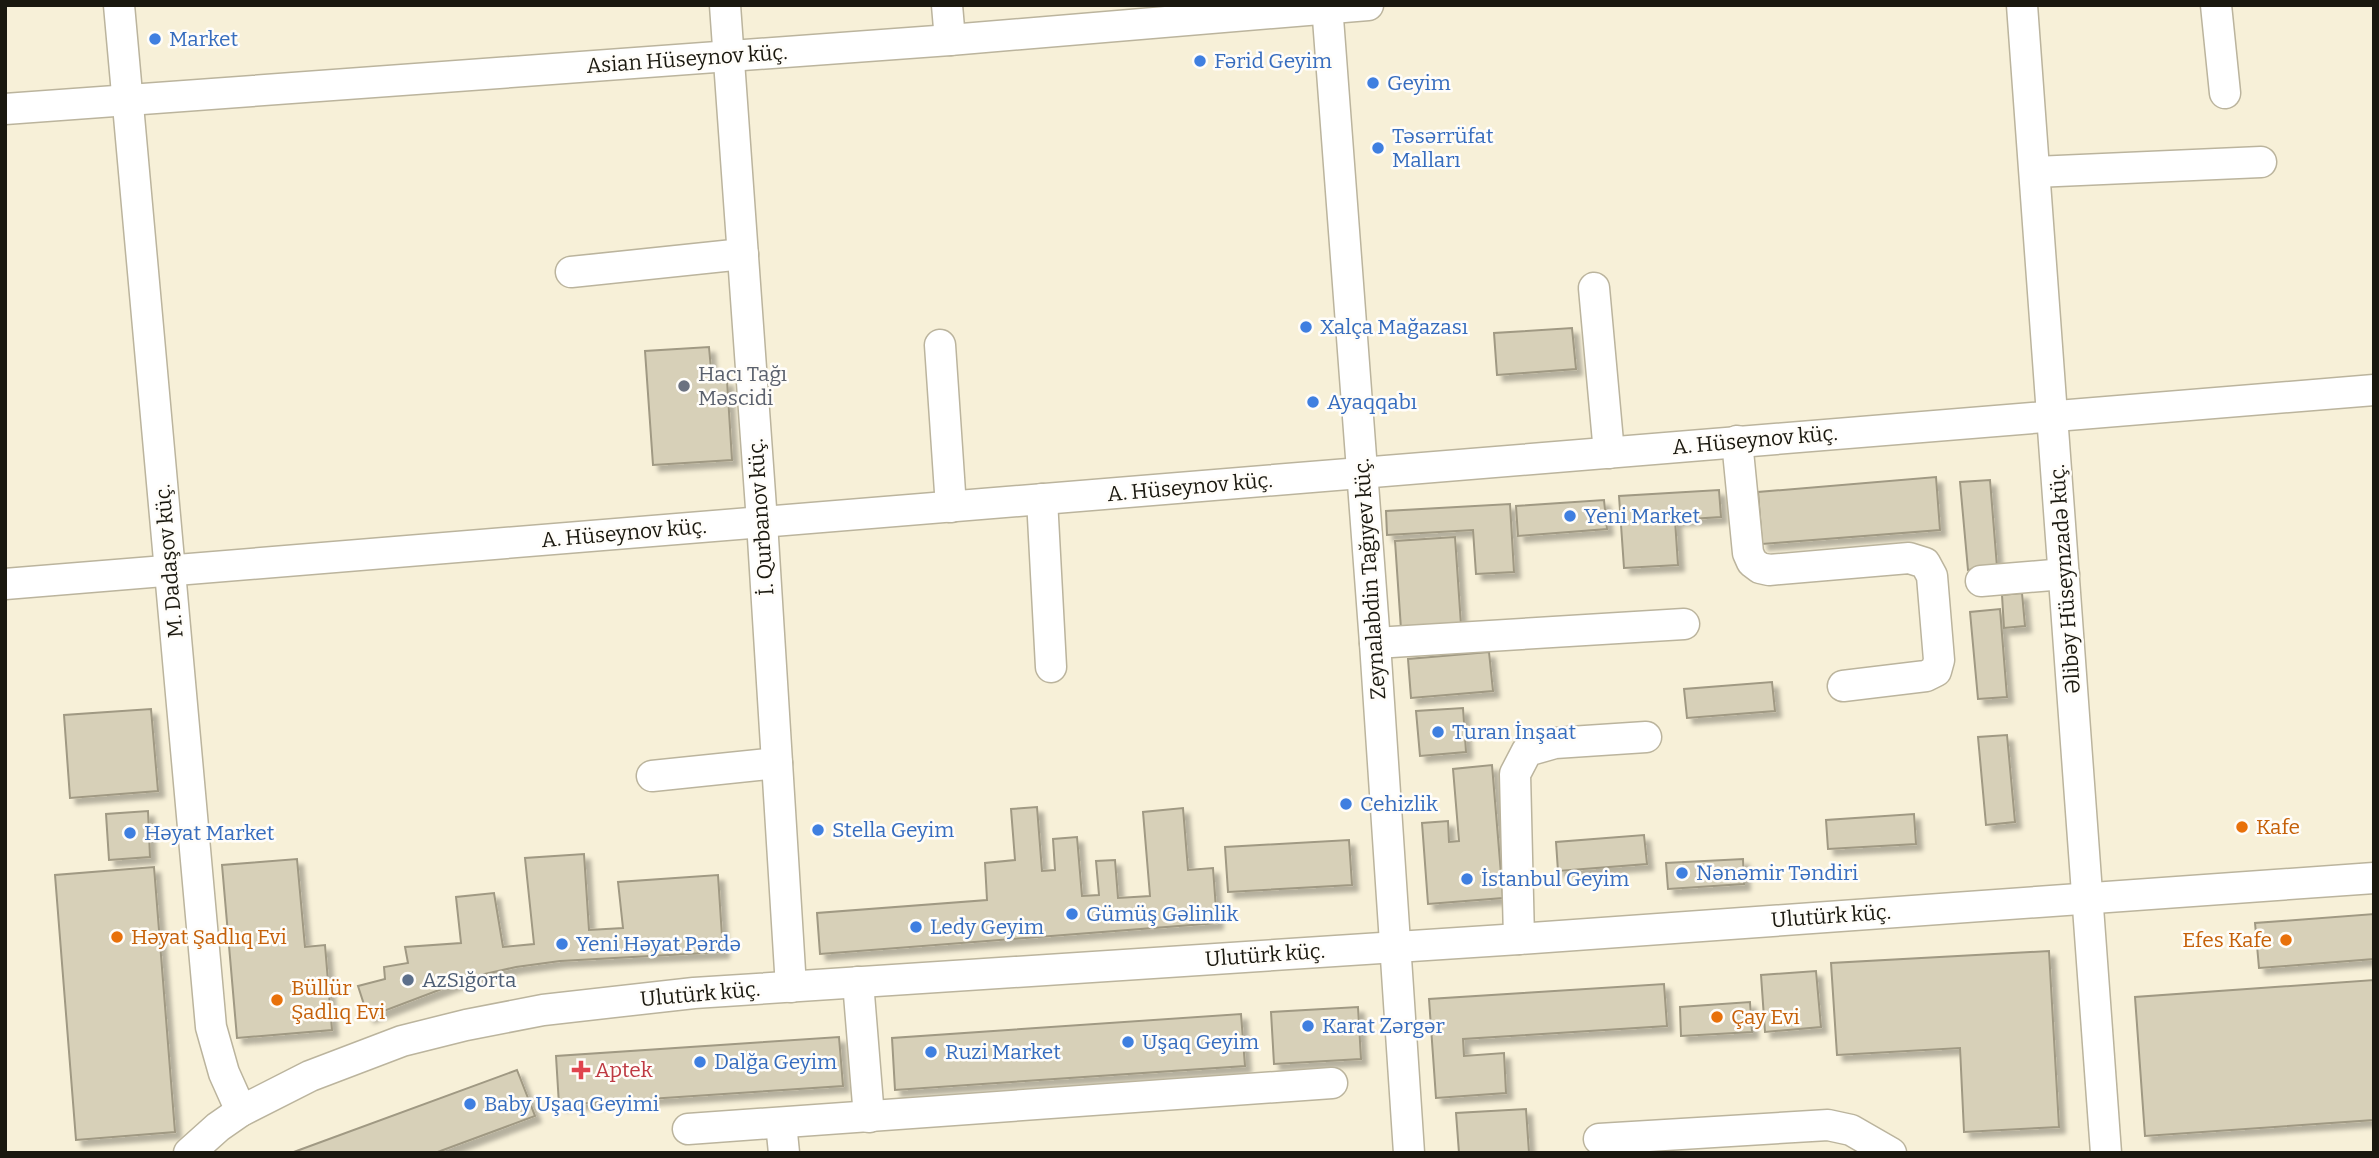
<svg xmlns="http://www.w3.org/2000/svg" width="2379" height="1158" viewBox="0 0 2379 1158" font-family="Bitter,serif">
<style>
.building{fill:#d7d0b8;stroke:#a09983;stroke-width:2;filter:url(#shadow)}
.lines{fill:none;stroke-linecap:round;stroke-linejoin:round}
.minor-casing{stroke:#bbb49d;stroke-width:33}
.minor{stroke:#fff;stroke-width:30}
.shop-dot{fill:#3f7fe0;stroke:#fffdf9;stroke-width:2.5}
.worship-dot{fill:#6b7280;stroke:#fffdf9;stroke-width:2.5}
.food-dot{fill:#e8710a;stroke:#fffdf9;stroke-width:2.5}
.service-dot{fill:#5c6f8a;stroke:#fffdf9;stroke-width:2.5}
.health-dot{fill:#e0444e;stroke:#fffdf9;stroke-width:2.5}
.labels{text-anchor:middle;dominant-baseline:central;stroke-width:5;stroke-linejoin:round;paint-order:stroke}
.shop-label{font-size:21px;fill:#366cbe;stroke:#fffdf9;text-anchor:start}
.street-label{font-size:21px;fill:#1a180f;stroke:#fffdf9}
.worship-label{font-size:21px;fill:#5b616d;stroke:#fffdf9;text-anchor:start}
.food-label{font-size:21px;fill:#c56008;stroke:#fffdf9;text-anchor:start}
.service-label{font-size:21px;fill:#4e5e75;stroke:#fffdf9;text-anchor:start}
.health-label{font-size:21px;fill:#be3a42;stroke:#fffdf9;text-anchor:start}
</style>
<defs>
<filter id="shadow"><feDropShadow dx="6" dy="6" stdDeviation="2" flood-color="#0004"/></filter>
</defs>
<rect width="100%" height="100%" fill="#f7f0d8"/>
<g class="building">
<path d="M1572,328L1576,369L1497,375L1494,333Z"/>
<path d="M709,347L712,381L727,380L732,460L653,465L645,351Z"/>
<path d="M1936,477L1940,530L1762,544L1758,492Z"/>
<path d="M1990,480L1997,567L1968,570L1960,482Z"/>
<path d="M1719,490L1721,517L1675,520L1678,565L1624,568L1619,496Z"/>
<path d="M1604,500L1607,529L1518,536L1516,506Z"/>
<path d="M1510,504L1514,572L1476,574L1473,530L1387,535L1386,511Z"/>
<path d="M1455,537L1461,625L1401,629L1395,541Z"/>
<path d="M2022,593L2025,626L2004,628L2002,595Z"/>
<path d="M2000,609L2007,697L1978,699L1970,612Z"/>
<path d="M1489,652L1493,691L1411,698L1408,659Z"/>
<path d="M1772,682L1775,711L1687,718L1684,689Z"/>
<path d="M1463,708L1466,752L1420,756L1416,711Z"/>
<path d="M151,709L158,791L70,798L64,715Z"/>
<path d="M2007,735L2015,822L1986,825L1978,737Z"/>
<path d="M1492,765L1503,898L1428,904L1422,823L1448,821L1449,842L1459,841L1453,769Z"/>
<path d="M1037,807L1042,871L1055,870L1053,839L1077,837L1082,896L1099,895L1096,861L1115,860L1118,898L1150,896L1143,812L1183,808L1188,870L1213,868L1217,923L820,954L817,913L987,900L985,863L1015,860L1011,809Z"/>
<path d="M148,811L150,857L109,860L106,814Z"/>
<path d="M1914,814L1916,844L1828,849L1826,820Z"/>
<path d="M1644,835L1647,864L1558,871L1556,842Z"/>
<path d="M1349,840L1352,885L1228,892L1225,847Z"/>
<path d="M584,854L589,930L623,928L618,882L718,875L723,952L560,961L516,967L476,976L368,1017L358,986L385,979L384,967L408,963L405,947L461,943L456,897L494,893L503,947L534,944L525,858Z"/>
<path d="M297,859L305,947L325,945L332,1030L237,1038L222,865Z"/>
<path d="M1743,859L1744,884L1668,889L1666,863Z"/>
<path d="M154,867L175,1132L76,1140L55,875Z"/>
<path d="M2374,914V959L2259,968L2255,923Z"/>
<path d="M2049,951L2059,1127L1964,1132L1960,1048L1837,1055L1831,963Z"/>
<path d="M1816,971L1821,1027L1765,1032L1761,975Z"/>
<path d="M2374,980V1120L2145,1136L2135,997Z"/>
<path d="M1664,984L1667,1026L1463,1039L1464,1056L1504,1053L1506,1093L1436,1098L1429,999Z"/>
<path d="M1750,1002L1752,1032L1681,1036L1680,1007Z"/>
<path d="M1358,1007L1361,1059L1274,1064L1271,1012Z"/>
<path d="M1241,1014L1245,1066L895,1090L892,1038Z"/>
<path d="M839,1037L843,1086L559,1105L556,1056Z"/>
<path d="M517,1070L535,1116L435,1153H291Z"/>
<path d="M1526,1109L1529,1153H1459L1456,1113Z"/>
</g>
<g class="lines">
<g class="minor-casing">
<g id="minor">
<path d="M119,5L211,1027L224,1073L241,1111"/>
<path d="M725,5L762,522L791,987"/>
<path d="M947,5L950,40"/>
<path d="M1327,5L1375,643L1409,1153"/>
<path d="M2022,5L2106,1153"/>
<path d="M2216,5L2225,93"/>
<path d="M5,109L950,40L1368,5"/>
<path d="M2035,172L2261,162"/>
<path d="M571,272L743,254"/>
<path d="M1594,288L1609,453"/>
<path d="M940,345L951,507"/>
<path d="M1737,441L1748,553L1752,562L1760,568L1769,570L1909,558L1925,563L1932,576L1939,660L1936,671L1926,676L1843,686"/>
<path d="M1042,499L1051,667"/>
<path d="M1981,581L2064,574"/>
<path d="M5,584L2374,390"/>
<path d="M1375,643L1684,624"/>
<path d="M652,776L777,763"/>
<path d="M1519,939L1515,774L1527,751L1555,743L1646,737"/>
<path d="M858,982L869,1117"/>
<path d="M781,1123L784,1153"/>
<path d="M688,1129L1332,1083"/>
<path d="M1599,1139L1828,1125L1851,1130L1891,1153"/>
<path d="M189,1153L218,1127L241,1111L310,1076L402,1041L466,1025L543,1010L694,993L1519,939L2374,878"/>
</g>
</g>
<use href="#minor" class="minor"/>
</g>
<g class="shop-dot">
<circle cx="155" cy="39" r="7"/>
<circle cx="1200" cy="61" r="7"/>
<circle cx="1373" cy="83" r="7"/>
<circle cx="1378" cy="148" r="7"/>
<circle cx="1306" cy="327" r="7"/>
<circle cx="1313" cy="402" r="7"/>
<circle cx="1570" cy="516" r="7"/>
<circle cx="1438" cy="732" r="7"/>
<circle cx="1346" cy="804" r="7"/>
<circle cx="818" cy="830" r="7"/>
<circle cx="130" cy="833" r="7"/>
<circle cx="1682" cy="873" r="7"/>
<circle cx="1467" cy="879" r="7"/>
<circle cx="1072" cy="914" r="7"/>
<circle cx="916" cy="927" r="7"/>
<circle cx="562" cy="944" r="7"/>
<circle cx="1308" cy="1026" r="7"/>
<circle cx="1128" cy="1042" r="7"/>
<circle cx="931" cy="1052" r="7"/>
<circle cx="700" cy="1062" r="7"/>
<circle cx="470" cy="1104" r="7"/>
</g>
<circle class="worship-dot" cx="684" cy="386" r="7"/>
<g class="food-dot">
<circle cx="2242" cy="827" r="7"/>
<circle cx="117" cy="937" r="7"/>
<circle cx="2286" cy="940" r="7"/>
<circle cx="277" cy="1000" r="7"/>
<circle cx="1717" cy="1017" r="7"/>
</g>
<circle class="service-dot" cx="408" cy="980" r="7"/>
<path class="health-dot" d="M577.5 1059.5h7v7h7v7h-7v7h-7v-7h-7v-7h7z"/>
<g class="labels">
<g class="shop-label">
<text x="169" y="39">Market</text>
<text x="1214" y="61">Fərid Geyim</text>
<text x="1387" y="83">Geyim</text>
<text x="1392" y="136">Təsərrüfat<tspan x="1392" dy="24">Malları</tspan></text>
<text x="1320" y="327">Xalça Mağazası</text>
<text x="1327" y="402">Ayaqqabı</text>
<text x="1584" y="516">Yeni Market</text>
<text x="1452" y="732">Turan İnşaat</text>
<text x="1360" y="804">Cehizlik</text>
<text x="832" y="830">Stella Geyim</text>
<text x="144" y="833">Həyat Market</text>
<text x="1696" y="873">Nənəmir Təndiri</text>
<text x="1481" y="879">İstanbul Geyim</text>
<text x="1086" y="914">Gümüş Gəlinlik</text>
<text x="930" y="927">Ledy Geyim</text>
<text x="576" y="944">Yeni Həyat Pərdə</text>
<text x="1322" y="1026">Karat Zərgər</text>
<text x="1142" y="1042">Uşaq Geyim</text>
<text x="945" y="1052">Ruzi Market</text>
<text x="714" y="1062">Dalğa Geyim</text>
<text x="484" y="1104">Baby Uşaq Geyimi</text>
</g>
<g class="street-label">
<text transform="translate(687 59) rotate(-4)">Asian Hüseynov küç.</text>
<text transform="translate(1755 440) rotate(-5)">A. Hüseynov küç.</text>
<text transform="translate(1190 487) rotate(-5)">A. Hüseynov küç.</text>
<text transform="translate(761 517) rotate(-94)">İ. Qurbanov küç.</text>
<text transform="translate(624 533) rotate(-5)">A. Hüseynov küç.</text>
<text transform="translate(169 561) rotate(-95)">M. Dadaşov küç.</text>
<text transform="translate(1370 579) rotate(-94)">Zeynalabdin Tağıyev küç.</text>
<text transform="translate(2065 579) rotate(-94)">Əlibəy Hüseynzadə küç.</text>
<text transform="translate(1831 916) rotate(-4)">Ulutürk küç.</text>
<text transform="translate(1265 955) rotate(-4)">Ulutürk küç.</text>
<text transform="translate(700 994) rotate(-5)">Ulutürk küç.</text>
</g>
<g class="worship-label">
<text x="698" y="374">Hacı Tağı<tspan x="698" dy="24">Məscidi</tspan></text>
</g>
<g class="food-label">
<text x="2256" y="827">Kafe</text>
<text x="131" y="937">Həyat Şadlıq Evi</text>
<text x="2272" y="940" text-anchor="end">Efes Kafe</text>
<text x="291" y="988">Büllür<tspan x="291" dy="24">Şadlıq Evi</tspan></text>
<text x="1731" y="1017">Çay Evi</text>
</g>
<g class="service-label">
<text x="422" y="980">AzSığorta</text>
</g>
<g class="health-label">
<text x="595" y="1070">Aptek</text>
</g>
</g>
<rect width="2379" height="1158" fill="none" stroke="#1a180f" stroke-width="14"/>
</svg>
